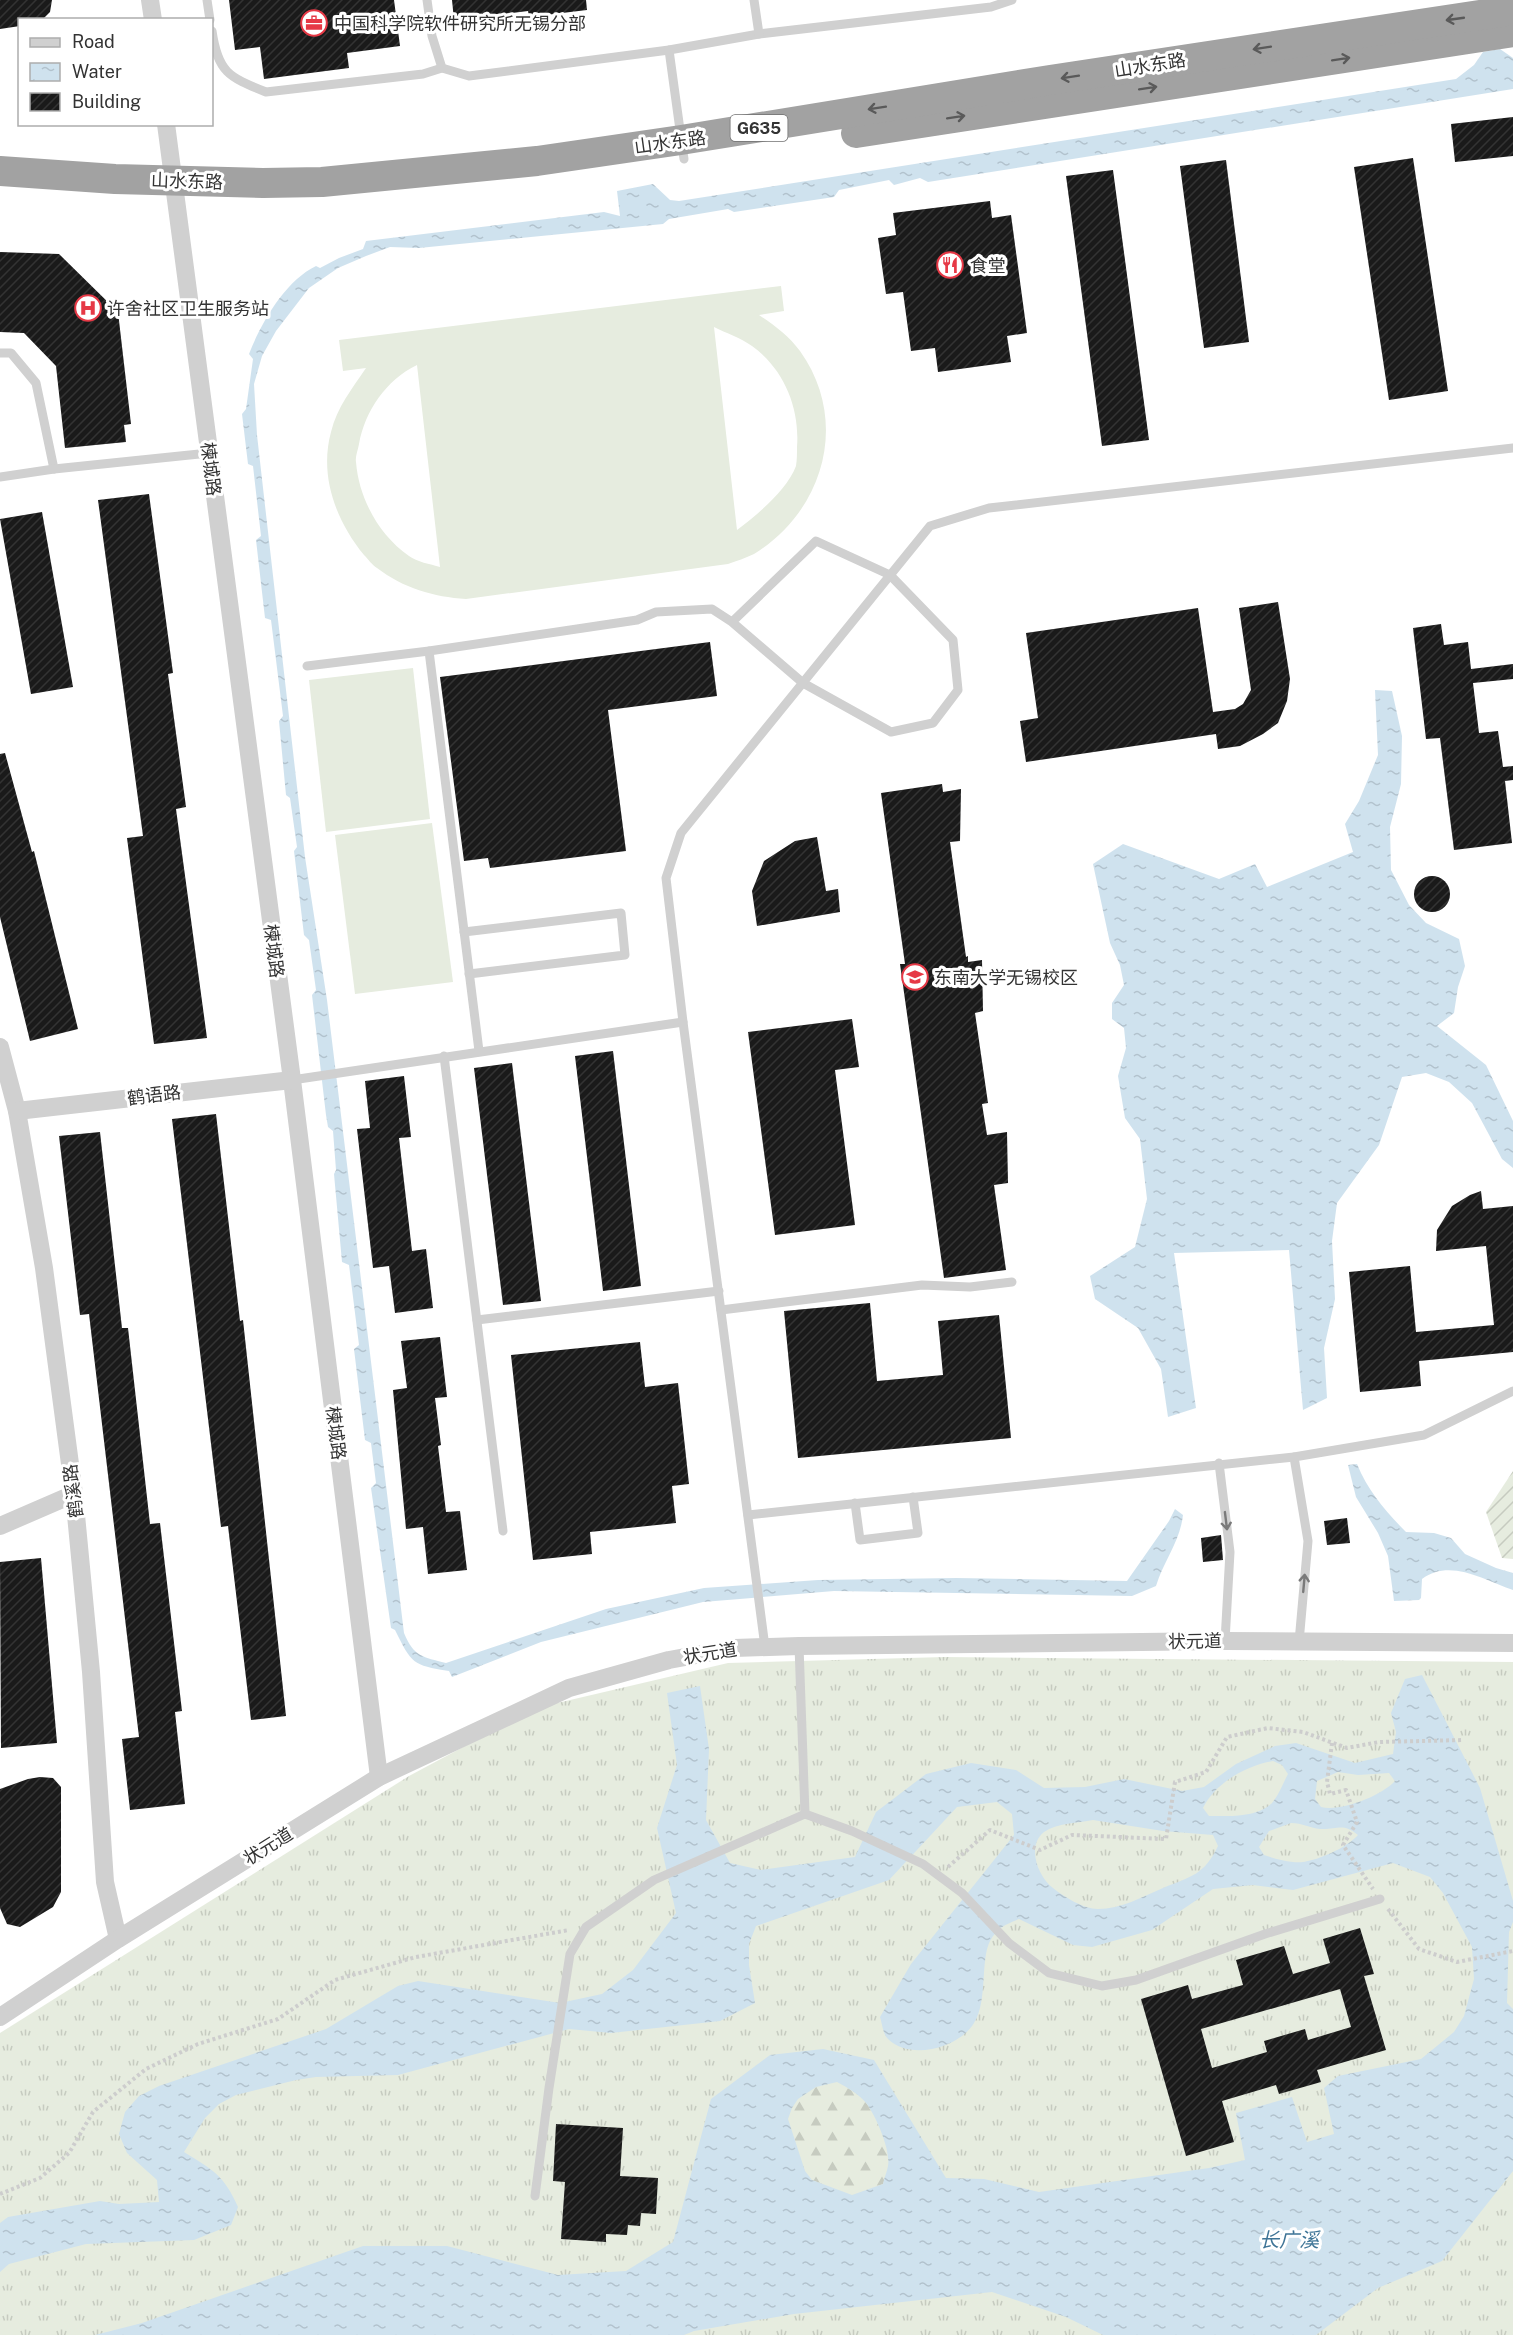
<svg xmlns="http://www.w3.org/2000/svg" width="1513" height="2335" viewBox="0 0 1513 2335" font-family="'Public Sans','Noto Sans SC',sans-serif">
<style>
.grass{fill:url(#grass-tufts)}
.forest{fill:url(#forest-firs)}
.garden{fill:url(#garden-furrows)}
.pitch{fill:#e6ecdf;fill-rule:evenodd}
.water{fill:url(#water-ripples);fill-rule:evenodd}
.building{fill:url(#building-hatch);fill-rule:evenodd}
.lines{fill:none;stroke-linecap:round;stroke-linejoin:round}
.path{stroke:#cdcdcd;stroke-width:4;stroke-dasharray:3 3;stroke-linecap:butt}
.service{stroke:#d0d0d0;stroke-width:9}
.minor{stroke:#d0d0d0;stroke-width:18}
.trunk{stroke:#a2a2a2;stroke-width:30}
.oneway{stroke:#5a5a5a}
.oneway2{stroke:#7a7a7a}
.labels{text-anchor:middle;dominant-baseline:central;stroke-width:6;stroke-linejoin:round;paint-order:stroke}
.shield{fill:#fff;stroke:#707070;stroke-width:1.5}
.shield-label{font-size:16px;font-weight:bold;fill:#333}
.poi-label{font-size:18px;fill:#333;stroke:#fff;text-anchor:start}
.street-label{font-size:18px;fill:#333;stroke:#fff}
.water-label{font-size:20px;font-style:italic;fill:#3f7597;stroke:#fff}
</style>
<defs>
<pattern id="grass-tufts" width="24" height="20" patternUnits="userSpaceOnUse" patternTransform="scale(1.5)"><rect width="24" height="20" fill="#e6ecdf"/><path d="M3 7l-1-3M5 7V3M7 7l1-3M15 17l-1-3M17 17v-4M19 17l1-3" fill="none" stroke="#c6cbc0"/></pattern>
<pattern id="forest-firs" width="22" height="20" patternUnits="userSpaceOnUse" patternTransform="scale(1.5)"><rect width="22" height="20" fill="#e6ecdf"/><path d="M5 1l3.5 6h-7zM16 11l3.5 6h-7z" fill="#c6cbc0"/></pattern>
<pattern id="garden-furrows" width="10" height="10" patternUnits="userSpaceOnUse" patternTransform="scale(1.5)"><rect width="10" height="10" fill="#e6ecdf"/><path d="M-1 1l2-2M0 10L10 0M9 11l2-2" fill="none" stroke="#c6cbc0"/></pattern>
<pattern id="water-ripples" width="26" height="14" patternUnits="userSpaceOnUse" patternTransform="scale(1.5)"><rect width="26" height="14" fill="#cfe2ee"/><path d="M2 4q2-2 4 0t4 0M15 11q2-2 4 0t4 0" fill="none" stroke="#b2c2cd"/></pattern>
<pattern id="building-hatch" width="6" height="6" patternUnits="userSpaceOnUse" patternTransform="scale(1.5)"><rect width="6" height="6" fill="#1a1a1a"/><path d="M-1 1l2-2M0 6l6-6M5 7l2-2" fill="none" stroke="#333"/></pattern>
</defs>
<rect width="100%" height="100%" fill="#fff"/>
<path class="grass" d="M945,1657L1513,1662V2335H0V2033L409,1776L536,1708L728,1663Z"/>
<path class="forest" d="M837,2082C848,2088 859,2094 867,2104C876,2117 891,2150 888,2166C887,2172 885,2178 883,2184L852,2195L812,2180L805,2171L788,2119L792,2108L798,2099L816,2087Z"/>
<path class="garden" d="M1513,1471V1559L1502,1558L1486,1512Z"/>
<g class="pitch">
<path d="M781,286L784,311L759,315C774,325 789,336 800,351C850,421 824,511 754,554C746,558 736,561 728,564L466,599C434,597 403,588 377,568C372,565 368,559 364,555C336,521 319,476 331,432C337,407 352,389 366,368L343,371L339,340ZM714,327C726,333 741,338 752,346C784,369 800,408 797,447C797,453 797,460 796,466C787,490 757,515 737,530ZM417,365L440,567C430,564 417,562 409,556C379,535 359,499 356,462C355,457 358,450 359,444C365,411 386,380 417,365Z"/>
<path d="M413,668L430,819L326,832L309,680Z"/>
<path d="M432,823L453,982L355,994L335,835Z"/>
</g>
<g class="water">
<path d="M1500,49L1513,58V89L928,182L920,178L894,185L889,180L839,190L834,197L734,212L728,209L669,219L663,224L419,248L390,247L366,256L338,268L309,288L276,331L262,356L254,384L257,435L305,857L327,1000L404,1633C414,1657 423,1657 446,1663L606,1609L704,1588L818,1580L956,1578L1127,1581L1169,1521L1175,1509L1183,1515C1180,1542 1164,1560 1156,1586L1132,1596L834,1591L703,1602L541,1642L452,1677L449,1671C412,1665 412,1664 395,1630L391,1628L371,1488L376,1483L371,1443L365,1440L354,1349L359,1345L349,1265L342,1262L334,1174L336,1170L333,1131L328,1127L326,1115L312,995L316,990L309,940L304,935L294,851L297,847L290,798L286,795L279,721L283,716L271,620L265,618L256,540L261,536L253,466L248,464L242,414L246,409L253,359L249,354C261,323 285,281 316,266L320,268L339,258L363,249L366,241L604,212L620,216L617,191L653,184L670,200L679,201L1456,79L1474,65L1483,52Z"/>
<path d="M1375,690L1392,691L1402,736L1401,784L1390,827L1391,870L1409,905L1426,923L1459,939L1465,966L1458,987L1454,1013L1437,1026L1486,1065L1513,1121V1168L1502,1159L1472,1103L1449,1082L1426,1073L1402,1077L1379,1145L1337,1203L1332,1241L1335,1299L1324,1348L1327,1398L1303,1410L1289,1250L1174,1253L1196,1408L1168,1417L1161,1369L1138,1328L1095,1299L1090,1276L1135,1247L1147,1199L1140,1139L1125,1118L1118,1076L1126,1048L1124,1028L1112,1019V1003L1124,985L1120,965L1110,943L1093,864L1123,844L1219,879L1255,864L1267,887L1353,852L1345,824L1359,801L1378,755Z"/>
<path d="M1357,1464C1368,1491 1386,1512 1406,1532L1434,1533L1451,1538L1465,1554L1496,1568L1513,1573V1590C1484,1580 1450,1558 1422,1579L1421,1598L1419,1600L1394,1601L1388,1556L1378,1533L1356,1497L1348,1465Z"/>
<path d="M1422,1675L1480,1788L1513,1901V1922L1509,1932L1507,2003L1513,2009V2171L1442,2261L1378,2288L1316,2335H1103L1066,2317L992,2292L794,2314L694,2331L684,2335H95L142,2323L363,2246H447L558,2275L626,2271L673,2242L711,2099L770,2055L823,2049L874,2060L946,2178L984,2179L1039,2192L1209,2168L1245,2160L1236,2113L1292,2097L1307,2142L1334,2134L1324,2088L1338,2076L1421,2059L1454,2032L1464,2016L1474,1979L1472,1947L1443,1893L1430,1877L1393,1863L1293,1890L1253,1885L1213,1889L1152,1930L1092,1947L1073,1945L1019,1919C1006,1924 997,1928 990,1941C980,1961 988,2001 974,2023C959,2048 910,2061 888,2039C883,2034 882,2023 880,2017L911,1964L1014,1835L1012,1814L997,1802L957,1807L889,1880L756,1926L749,1944V1965L755,2003L720,2021L611,2033L569,2029L398,2075L316,2077L296,2080L236,2095L219,2104L205,2118L184,2152C213,2170 224,2175 238,2207L231,2225L194,2240L86,2244L9,2264L0,2272V2223L8,2217L100,2201L119,2204L159,2202L157,2180L127,2153L119,2134L125,2112L139,2096L159,2086L326,2029L398,1986L418,1981L560,2003L602,1994L633,1970L676,1913L657,1828L677,1765L667,1693L700,1686L709,1749L706,1820L730,1863L761,1870L855,1857L876,1812L926,1774L971,1763L1016,1770L1044,1788L1085,1787L1124,1779L1182,1791L1204,1787L1236,1764L1275,1746L1296,1743L1355,1763L1393,1754L1396,1732L1391,1713L1405,1679ZM1273,1761L1282,1765L1288,1774C1283,1783 1279,1795 1272,1803C1257,1818 1228,1816 1209,1816L1203,1808C1215,1783 1247,1765 1273,1761ZM1338,1772L1358,1775L1389,1773L1395,1781C1381,1796 1341,1812 1321,1807L1315,1799L1317,1781ZM1093,1820L1163,1831L1213,1835L1218,1846C1204,1875 1192,1876 1163,1888C1142,1897 1121,1909 1098,1909C1084,1909 1064,1897 1053,1888C1038,1877 1026,1846 1044,1832C1057,1823 1078,1823 1093,1820ZM1291,1823C1302,1823 1311,1828 1320,1829C1338,1830 1342,1822 1358,1835C1347,1848 1310,1865 1293,1862C1283,1861 1273,1858 1264,1855L1259,1847L1269,1831ZM837,2082C848,2088 859,2094 867,2104C876,2117 891,2150 888,2166C887,2172 884,2178 883,2184L852,2195L812,2180L805,2171L788,2119L792,2108L798,2099L816,2087Z"/>
</g>
<g class="building">
<path d="M0,0H52L50,12L42,20H20V26L0,29Z"/>
<path d="M229,0H394L400,46L347,53L349,68L264,79L260,47L235,50Z"/>
<path d="M452,0H586L587,10L529,17L528,11L454,20Z"/>
<path d="M1513,117V156L1455,162L1451,124Z"/>
<path d="M1413,158L1448,391L1389,400L1354,167Z"/>
<path d="M1226,160L1249,342L1204,348L1180,166Z"/>
<path d="M1113,170L1149,440L1102,446L1066,176Z"/>
<path d="M990,201L992,218L1011,215L1027,333L1007,336L1011,362L938,372L935,348L911,351L903,292L886,294L878,238L896,235L893,213Z"/>
<path d="M0,252L59,254L118,312L131,424L124,425L126,442L65,448L56,366L24,333L0,332Z"/>
<path d="M149,494L173,673L168,674L186,807L176,809L207,1038L154,1044L127,838L143,836L98,500Z"/>
<path d="M42,512L73,687L31,694L0,519Z"/>
<path d="M1278,602L1290,679L1287,701L1278,723L1263,734L1240,746L1218,749L1216,734L1026,762L1020,721L1038,718L1026,633L1198,608L1213,712L1235,709L1243,704L1251,690L1239,608Z"/>
<path d="M1441,624L1444,645L1468,642L1471,669L1513,664V679L1473,683L1479,733L1498,731L1503,767L1513,766V780L1505,781L1512,843L1454,850L1440,738L1426,739L1413,628Z"/>
<path d="M710,642L717,696L608,710L626,851L490,868L488,858L464,861L440,677Z"/>
<path d="M5,753L32,852L34,851L78,1029L30,1041L0,917V754Z"/>
<path d="M942,784L943,792L961,789L960,841L950,842L966,957L968,956V962L982,960L983,1011L975,1013L988,1103L982,1104L987,1135L1007,1132L1008,1183L994,1185L1006,1270L944,1278L900,964H905L881,793Z"/>
<path d="M817,837L826,891L838,889L840,912L757,926L752,891L764,861L795,841Z"/>
<circle cx="1432" cy="894" r="18"/>
<path d="M852,1019L859,1067L835,1070L855,1225L775,1235L748,1032Z"/>
<path d="M613,1051L641,1286L603,1291L575,1056Z"/>
<path d="M512,1063L541,1301L503,1305L474,1068Z"/>
<path d="M404,1076L411,1137L399,1138L412,1251L426,1249L433,1308L395,1313L389,1266L373,1268L357,1129L370,1128L365,1081Z"/>
<path d="M216,1114L240,1321L243,1320L286,1716L251,1720L228,1526L221,1527L172,1119Z"/>
<path d="M100,1132L122,1328H128L150,1524L160,1523L182,1711L175,1712L185,1804L130,1810L122,1739L139,1737L89,1314L80,1315L59,1136Z"/>
<path d="M1481,1191L1483,1209L1513,1206V1352L1419,1361L1421,1386L1360,1392L1349,1272L1410,1266L1416,1332L1494,1325L1486,1246L1436,1251L1437,1230L1452,1206L1470,1195Z"/>
<path d="M870,1303L877,1381L943,1375L938,1321L999,1315L1011,1438L798,1458L784,1311Z"/>
<path d="M440,1337L447,1397L435,1398L441,1445L438,1446L446,1512L460,1511L467,1570L428,1574L423,1527L406,1529L393,1390L407,1388L401,1341Z"/>
<path d="M640,1342L645,1387L678,1383L689,1484L672,1486L676,1523L590,1532L592,1554L533,1560L511,1355Z"/>
<path d="M1347,1518L1350,1543L1327,1545L1324,1521Z"/>
<path d="M1221,1535L1223,1560L1203,1562L1201,1538Z"/>
<path d="M41,1558L57,1743L1,1748L0,1562Z"/>
<path d="M40,1777L53,1778L61,1787V1892L53,1907L20,1927L7,1924L0,1908V1789L28,1779Z"/>
<path d="M1360,1928L1374,1974L1364,1976L1386,2050L1317,2070L1321,2082L1279,2094L1276,2085L1222,2101L1234,2142L1186,2156L1141,1999L1188,1985L1192,1999L1243,1985L1236,1960L1284,1946L1293,1974L1330,1963L1323,1939ZM1340,1989L1351,2027L1308,2040L1305,2029L1264,2041L1267,2052L1212,2068L1201,2029Z"/>
<path d="M556,2124L623,2128L620,2176L658,2178L656,2214L641,2213L640,2226L628,2225L627,2235L606,2234V2242L561,2239L565,2182L553,2181Z"/>
</g>
<g class="lines">
<g class="path">
<path d="M1332,1743L1327,1782L1330,1794L1346,1790L1357,1822L1343,1845L1373,1889"/>
<path d="M948,1867L990,1830L1040,1850L1072,1835L1166,1839L1175,1782L1206,1772L1227,1737L1268,1728L1303,1732L1347,1748L1379,1742L1464,1740"/>
<path d="M1388,1909L1419,1949L1457,1962L1513,1951"/>
<path d="M0,2194L40,2178L69,2153L93,2112L146,2069L198,2044L278,2019L335,1980L416,1957L569,1930"/>
</g>
<g class="service">
<path d="M207,0L210,20"/>
<path d="M427,0L432,36L442,68L469,76L669,50L759,34L991,7L1012,0"/>
<path d="M754,0L759,34"/>
<path d="M212,31C218,73 229,77 266,92L423,74L442,68"/>
<path d="M669,50L684,159"/>
<path d="M0,353H11L36,383L54,469"/>
<path d="M0,477L54,469L209,453"/>
<path d="M429,651L479,1051"/>
<path d="M307,666L429,651L637,620L656,612L712,609L732,622L803,683L891,732L933,723L958,690L953,640L890,575L816,541L732,622"/>
<path d="M464,932L621,913L625,955L469,974"/>
<path d="M444,1056L503,1531"/>
<path d="M292,1080L683,1022"/>
<path d="M721,1310L922,1285L970,1287L1012,1282"/>
<path d="M477,1320L719,1291"/>
<path d="M1294,1457L1308,1541L1299,1642"/>
<path d="M1219,1463L1230,1552L1225,1641"/>
<path d="M855,1503L860,1540L918,1533L913,1497"/>
<path d="M748,1515L1294,1457L1424,1435L1513,1391"/>
<path d="M799,1646L805,1814"/>
<path d="M765,1647L683,1022L666,878L681,833L930,526L989,508L1513,448"/>
<path d="M535,2196L549,2088L570,1954L586,1927L654,1880L805,1814L852,1831L923,1864L962,1893L1009,1943L1049,1973L1102,1986L1136,1980L1265,1934L1380,1899"/>
</g>
<g class="minor">
<path d="M150,0L153,20"/>
<path d="M166,124L292,1080L379,1777"/>
<path d="M0,1047L17,1111L44,1268L74,1494L91,1672L105,1882L118,1939"/>
<path d="M17,1111L292,1080"/>
<path d="M0,1526L74,1494"/>
<path d="M0,2017L118,1939L379,1777L569,1688L669,1660L734,1648L799,1646L1225,1641L1513,1643"/>
</g>
<g class="trunk">
<path d="M856,133L1513,32"/>
<path d="M0,171L115,179L263,183L322,182L537,161L681,140L1050,80L1513,10"/>
</g>
</g>
<defs><path id="oneway-shaft" d="M-6 0H5M1.5-3L5.5 0L1.5 3" fill="none" stroke-width="1.6" stroke-linecap="round" stroke-linejoin="round" transform="scale(1.5)"/></defs>
<g class="oneway">
<use href="#oneway-shaft" transform="translate(1455 19) rotate(172)"/>
<use href="#oneway-shaft" transform="translate(1262 48) rotate(171)"/>
<use href="#oneway-shaft" transform="translate(1341 59) rotate(-9)"/>
<use href="#oneway-shaft" transform="translate(1070 77) rotate(171)"/>
<use href="#oneway-shaft" transform="translate(1148 88) rotate(-9)"/>
<use href="#oneway-shaft" transform="translate(877 108) rotate(171)"/>
<use href="#oneway-shaft" transform="translate(956 117) rotate(-9)"/>
</g>
<g class="oneway2">
<use href="#oneway-shaft" transform="translate(1226 1521) rotate(83)"/>
<use href="#oneway-shaft" transform="translate(1304 1583) rotate(-85)"/>
</g>
<defs>
<g id="office-ring" transform="scale(1.35)"><circle r="9.5" fill="#fff" stroke="#e63946" stroke-width="1.5"/><path d="M-6-3h4V-5.5h4V-3h4V5H-6ZM-1-4.5V-3h2v-1.5ZM-6 0V1H6V0Z" fill="#e63946"/></g>
<g id="restaurant-ring" transform="scale(1.35)"><circle r="9.5" fill="#fff" stroke="#e63946" stroke-width="1.5"/><path d="M-5-6h1v4h1v-4h1v4h1v-4h1v5L-1.5 .5V6h-2V.5L-5-1ZM5-6V6H3V1.5H1.5Q1.5-4 5-6Z" fill="#e63946"/></g>
<g id="hospital-ring" transform="scale(1.35)"><circle r="9.5" fill="#fff" stroke="#e63946" stroke-width="1.5"/><path d="M-5-5h3v3.5h4V-5h3V5h-3V1.5h-4V5h-3Z" fill="#e63946"/></g>
<g id="university-ring" transform="scale(1.35)"><circle r="9.5" fill="#fff" stroke="#e63946" stroke-width="1.5"/><path d="M0-5L7-2L0 1L-7-2ZM-4 1L0 2.5L4 1V4Q0 6-4 4Z" fill="#e63946"/></g>
</defs>
<g fill-rule="evenodd">
<use href="#office-ring" x="314" y="23"/>
<use href="#restaurant-ring" x="950" y="265"/>
<use href="#hospital-ring" x="88" y="308"/>
<use href="#university-ring" x="915" y="977"/>
</g>
<g class="labels">
<rect class="shield" x="730.5" y="115" width="57" height="26" rx="4.5"/>
<g class="shield-label">
<text x="759" y="128">G635</text>
</g>
<g class="poi-label">
<text x="334" y="23">中国科学院软件研究所无锡分部</text>
<text x="970" y="265">食堂</text>
<text x="107" y="308">许舍社区卫生服务站</text>
<text x="934" y="977">东南大学无锡校区</text>
</g>
<g class="street-label">
<text transform="translate(1150 65) rotate(-9)">山水东路</text>
<text transform="translate(670 142) rotate(-8)">山水东路</text>
<text transform="translate(187 181) rotate(2)">山水东路</text>
<text transform="translate(211 469) rotate(83)">楝城路</text>
<text transform="translate(274 951) rotate(83)">楝城路</text>
<text transform="translate(154 1095) rotate(-7)">鹤语路</text>
<text transform="translate(336 1433) rotate(83)">楝城路</text>
<text transform="translate(73 1491) rotate(-97)">鹤溪路</text>
<text transform="translate(1195 1641) rotate(-1)">状元道</text>
<text transform="translate(710 1653) rotate(-9)">状元道</text>
<text transform="translate(268 1846) rotate(-32)">状元道</text>
</g>
<g class="water-label">
<text x="1289" y="2240">长广溪</text>
</g>
</g>
<rect x="18" y="18" width="195" height="108" fill="#ffffff" stroke="#adadad" stroke-width="1.5"/>
<rect x="30" y="38" width="30" height="9" fill="#d0d0d0" stroke="#adadad" stroke-width="1.5"/>
<text x="72" y="48" font-size="18" fill="#333333">Road</text>
<rect x="30" y="63" width="30" height="18" fill="url(#water-ripples)" stroke="#adadad" stroke-width="1.5"/>
<text x="72" y="78" font-size="18" fill="#333333">Water</text>
<rect x="30" y="93" width="30" height="18" fill="url(#building-hatch)" stroke="#adadad" stroke-width="1.5"/>
<text x="72" y="108" font-size="18" fill="#333333">Building</text>
</svg>
